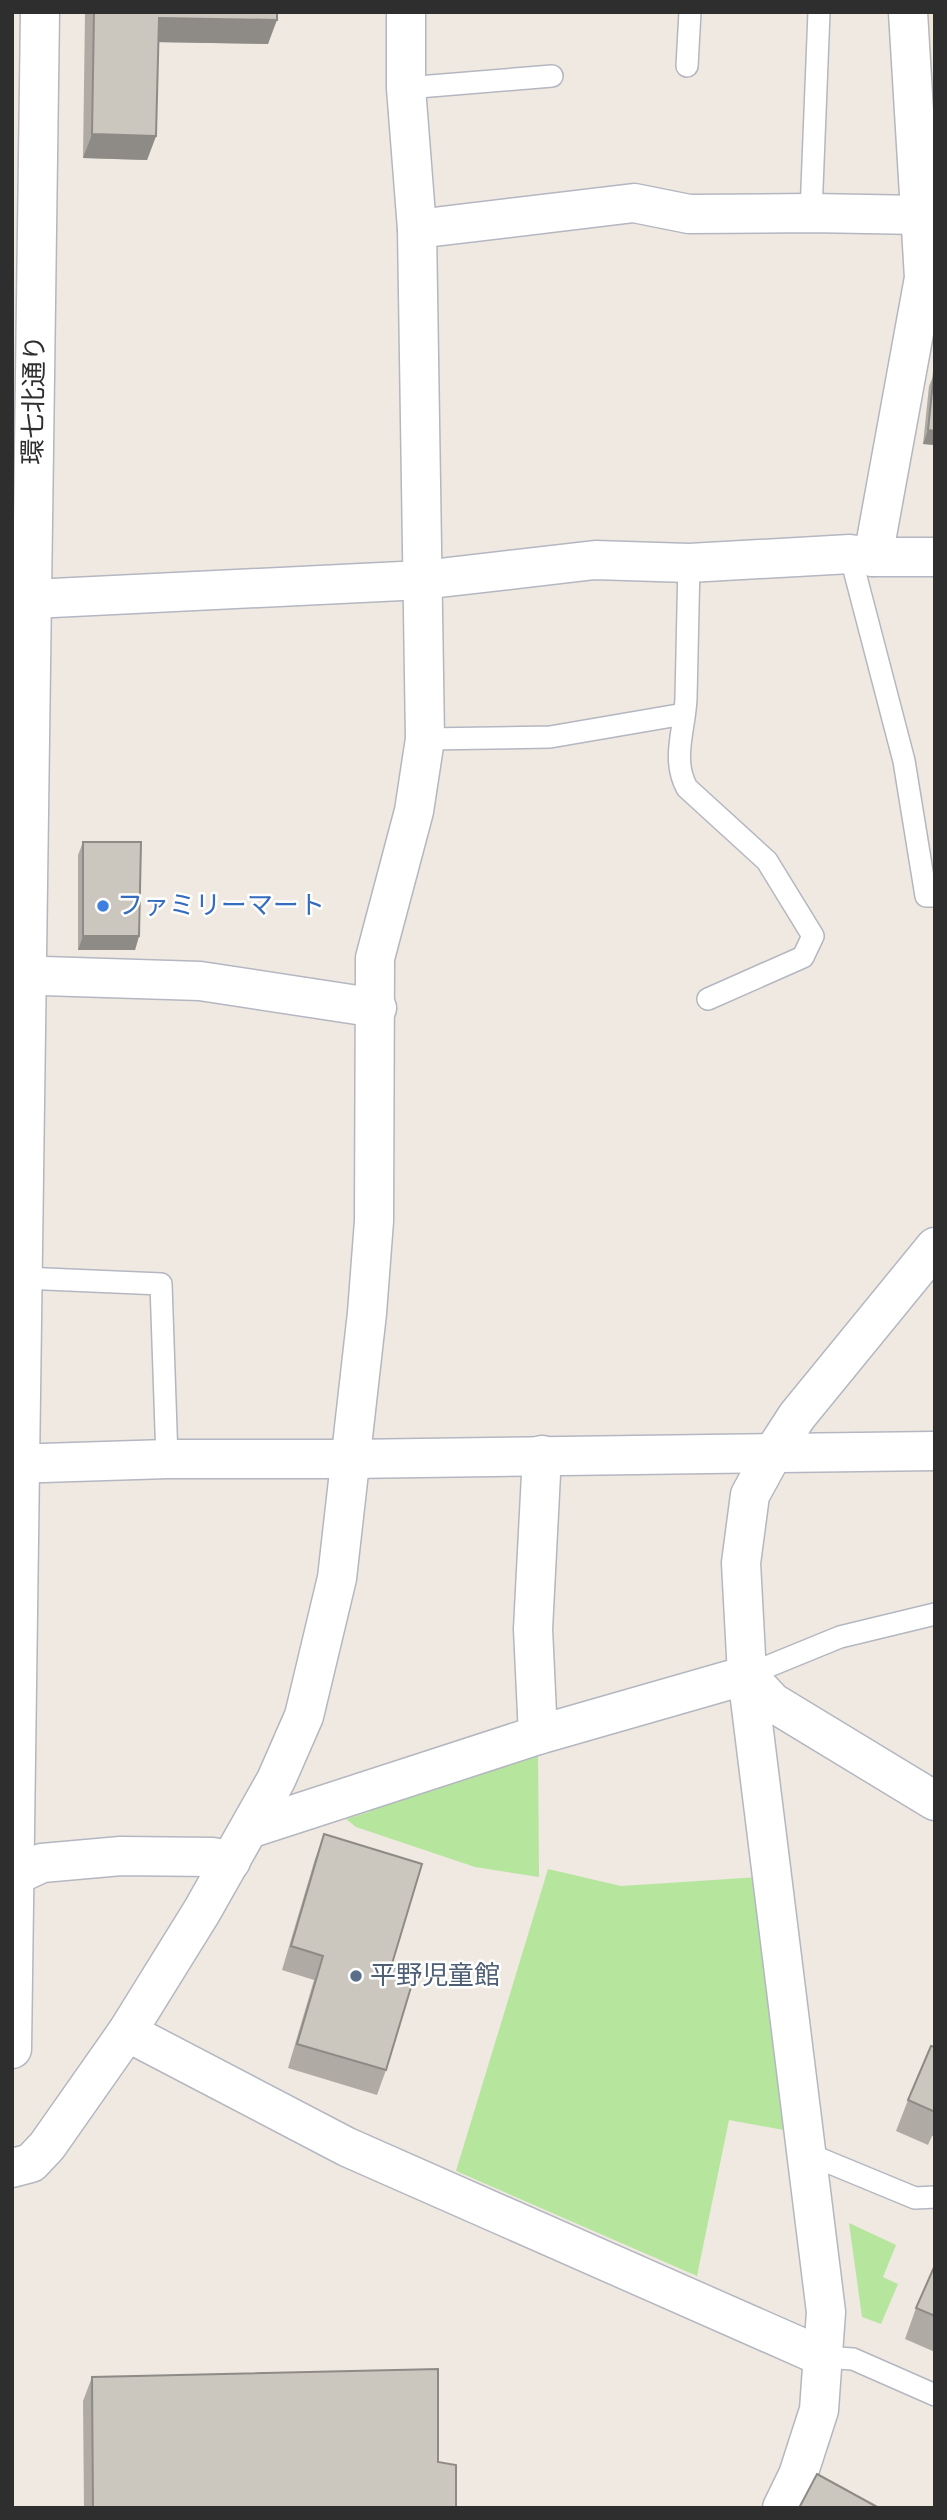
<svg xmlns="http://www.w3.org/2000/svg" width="947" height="2520" viewBox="0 0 947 2520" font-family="'Sofia Sans Condensed','Noto Sans JP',sans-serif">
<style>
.education{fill:#f0e6d1}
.green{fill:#b6e59e}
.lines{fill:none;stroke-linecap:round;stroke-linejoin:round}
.lane-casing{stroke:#b4b7c1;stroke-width:24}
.street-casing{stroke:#b4b7c1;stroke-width:41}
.secondary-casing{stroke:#b4b7c1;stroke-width:41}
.lane{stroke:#fff;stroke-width:21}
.street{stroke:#fff;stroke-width:38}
.secondary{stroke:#fff;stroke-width:38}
.wall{fill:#afaba4}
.shaded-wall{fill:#8e8b86}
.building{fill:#cbc7bf;stroke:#8e8b86;stroke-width:2}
.shop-dot{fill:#3f7fe0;stroke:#fff;stroke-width:2.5}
.service-dot{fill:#5c6f8a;stroke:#fff;stroke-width:2.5}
.labels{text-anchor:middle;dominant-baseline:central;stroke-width:5;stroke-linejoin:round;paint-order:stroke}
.street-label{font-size:26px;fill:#2e2e2e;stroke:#fff}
.shop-label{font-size:26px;fill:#366cbe;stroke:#fff;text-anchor:start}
.service-label{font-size:26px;fill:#4e5e75;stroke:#fff;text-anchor:start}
</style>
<rect width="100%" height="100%" fill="#efe9e1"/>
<path class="education" d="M925,12H935V159Z"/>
<g class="green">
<path d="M538,1749L539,1877L475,1867L356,1827L346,1819L369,1812L377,1799Z"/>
<path d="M548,1869L621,1886L759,1877L789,2131L729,2120L697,2276L456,2171Z"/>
<path d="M849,2223L896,2245L883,2277L898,2284L881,2324L862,2317Z"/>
</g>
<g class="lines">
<g class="lane-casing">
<g id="lane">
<path d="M687,66L690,12"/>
<path d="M406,88L552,76"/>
<path d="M811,213L819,12"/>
<path d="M850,554L904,761L926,896H935"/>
<path d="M689,563C688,608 687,653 686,698C685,729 671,759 687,788L767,861L813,936L803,957L708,999"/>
<path d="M425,739L550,737L684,714"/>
<path d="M23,1278L161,1284L167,1459"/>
<path d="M747,1675L840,1637L935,1614"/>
<path d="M806,2153L915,2198L935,2197"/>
<path d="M823,2357L853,2359L935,2395"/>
</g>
</g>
<g class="street-casing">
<g id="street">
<path d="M417,229L634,203L689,214L811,213L921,215"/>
<path d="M873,557L924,278L908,12"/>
<path d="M12,600L422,580L595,560L689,563L850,554L873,557H935"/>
<path d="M12,975L200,981L377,1008"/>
<path d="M12,1464L167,1459H350L935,1451"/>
<path d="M538,1735L533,1629L542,1455"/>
<path d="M249,1829L538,1735L747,1675L772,1702L935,1801"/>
<path d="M12,1877L42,1863L121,1856L213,1857L231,1861"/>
<path d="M127,2032L347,2147L823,2357"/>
<path d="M12,2168L31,2163L47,2146L127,2032L202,1911L276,1780L304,1716L337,1578L367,1313L374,1221L375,958L414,811L425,739L417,229L406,88V12"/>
<path d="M782,2508L798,2475L819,2410L826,2312L747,1675L741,1563L750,1495L773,1453L797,1416L935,1247"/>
</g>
</g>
<g class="secondary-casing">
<path id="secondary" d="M12,2049L40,12"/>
</g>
<use href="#lane" class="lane"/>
<use href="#street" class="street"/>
<use href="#secondary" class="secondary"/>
</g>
<g class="wall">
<path d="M85,12H277L268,44L158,42L156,136L147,160L83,158Z"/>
<path d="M935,372V445L923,444L929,386Z"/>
<path d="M83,842L139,936L135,950H78V855Z"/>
<path d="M324,1834L391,1967L386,2070L377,2095L288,2068L314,1980L282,1970L315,1859Z"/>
<path d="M935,2047V2137L932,2136L928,2145L896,2131L908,2100Z"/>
<path d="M935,2265V2352L905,2339L916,2308Z"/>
<path d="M92,2377L438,2462L456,2508H84L83,2401Z"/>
</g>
<g class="shaded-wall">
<path d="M159,18L277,20L268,44L150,42Z"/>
<path d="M92,134L156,136L147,160L83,158Z"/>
<path d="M928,430L935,431V445L923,444Z"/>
<path d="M83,936H139L135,950H78Z"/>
</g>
<g class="building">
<path d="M94,12H277V20L159,18L156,136L92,134Z"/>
<path d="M934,372H935V431L928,430Z"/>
<path d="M83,842H141L139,936H83Z"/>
<path d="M324,1834L422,1864L391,1967L415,1974L386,2070L297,2044L323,1956L291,1946Z"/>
<path d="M931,2046L935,2047V2112L908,2100Z"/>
<path d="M935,2265V2316L916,2308Z"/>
<path d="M438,2369V2462L456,2465V2508H93L92,2377Z"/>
<path d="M817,2474L879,2508H799Z"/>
</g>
<circle class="shop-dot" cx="103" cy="906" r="7"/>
<circle class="service-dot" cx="356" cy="1976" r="7"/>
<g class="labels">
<g class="street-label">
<text transform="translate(35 400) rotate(-89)">環七北通り</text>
</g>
<g class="shop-label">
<text x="117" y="906">ファミリーマート</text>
</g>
<g class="service-label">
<text x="370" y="1976">平野児童館</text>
</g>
</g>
<rect width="947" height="2520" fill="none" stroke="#2e2e2e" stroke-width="28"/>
</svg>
